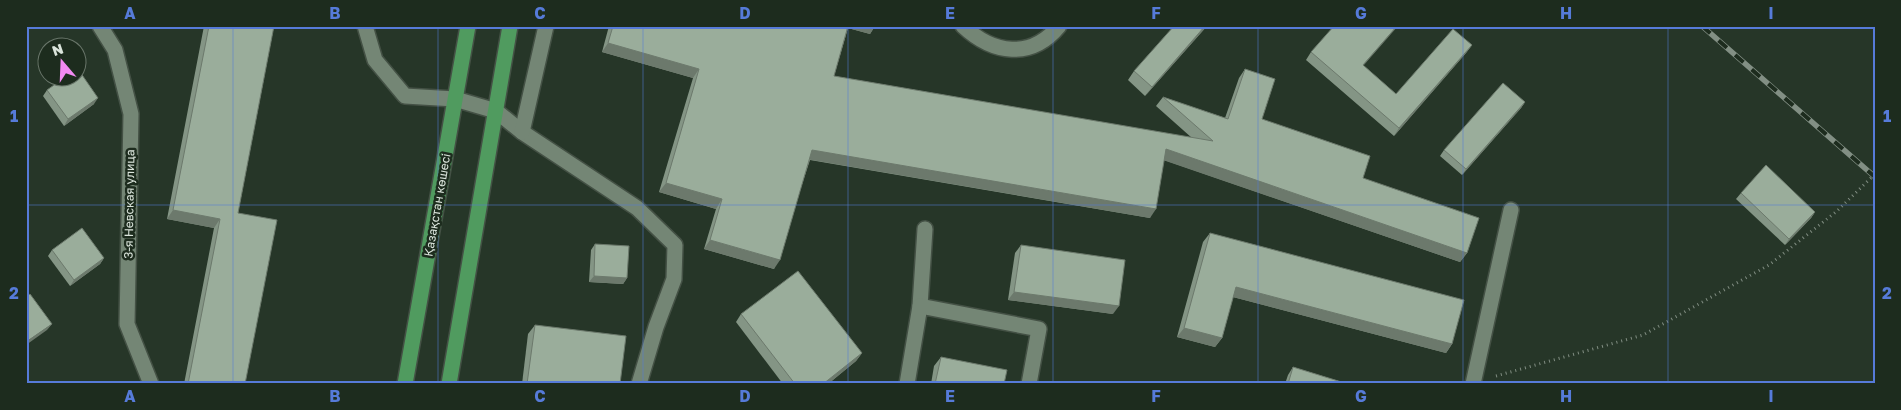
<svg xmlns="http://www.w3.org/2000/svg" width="1901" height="410" viewBox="0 0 1901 410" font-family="'Golos Text',sans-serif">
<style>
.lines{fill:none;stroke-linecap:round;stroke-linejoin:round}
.minor-casing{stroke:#445145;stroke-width:18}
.major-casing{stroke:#445145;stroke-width:18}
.path{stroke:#808d82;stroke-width:3;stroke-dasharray:1 4;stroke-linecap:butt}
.minor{stroke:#748675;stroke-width:15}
.major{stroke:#509b5f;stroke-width:15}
.rail-casing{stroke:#828f84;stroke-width:5.5}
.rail{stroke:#1d2c1e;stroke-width:4;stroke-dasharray:11;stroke-linecap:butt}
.wall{fill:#849585}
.shaded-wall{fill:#6c796c}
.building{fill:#9aad9b;stroke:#6c796c}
.grid{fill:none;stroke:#567bd9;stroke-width:1;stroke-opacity:0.55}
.labels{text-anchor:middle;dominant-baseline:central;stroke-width:5;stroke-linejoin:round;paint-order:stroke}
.street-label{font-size:12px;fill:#dbe5dc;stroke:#1d2c1e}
.neatline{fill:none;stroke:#567bd9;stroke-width:2}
.grid-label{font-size:16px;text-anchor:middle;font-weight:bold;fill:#567bd9}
</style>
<rect width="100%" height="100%" fill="#263628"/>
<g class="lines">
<g class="minor-casing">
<g id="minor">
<path d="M100,26L115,50L131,114L127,324L151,384"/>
<path d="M365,26L375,60L405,96L455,99L496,111L522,132L637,208L675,245L674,279L656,327L639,384"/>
<path d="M963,26C993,54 1031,60 1059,26"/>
<path d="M522,132L546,26"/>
<path d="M920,306L925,229"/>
<path d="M907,384L920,306L1039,329L1029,384"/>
<path d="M1473,384L1511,210"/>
</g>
</g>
<g class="major-casing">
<g id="major">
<path d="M405,384L468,26"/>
<path d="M449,384L510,26"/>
</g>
</g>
<path class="path" d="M1496,376L1643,335L1769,265L1837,211L1875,174"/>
<use href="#minor" class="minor"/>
<use href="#major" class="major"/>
<g class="rail-casing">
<path id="rail" d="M1702,26L1875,177"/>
</g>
<use href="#rail" class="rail"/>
</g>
<g class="wall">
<path d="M204,26H274L238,213L245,384H184L214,228L167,219Z"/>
<path d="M609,26H875L870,34L848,28L834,76L1192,138L1156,106L1163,97L1225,118L1239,78L1245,69L1262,119L1363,178L1467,253L1460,262L1164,160L1150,218L810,160L774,269L704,249L716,209L659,192L693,78L602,52Z"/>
<path d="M1207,26L1145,96L1128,80L1134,71Z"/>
<path d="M1472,45L1466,53L1394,136L1306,60L1311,52L1364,66L1396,94Z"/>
<path d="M47,90L94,104L64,126L43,96Z"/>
<path d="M1525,102L1521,108L1462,175L1440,156L1444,150Z"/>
<path d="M1741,193L1815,212L1811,218L1785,245L1736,199Z"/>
<path d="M1210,233L1452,344L1446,353L1233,297L1222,338L1215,347L1177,337L1203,242Z"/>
<path d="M595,244L627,278L623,284L589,282L591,250Z"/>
<path d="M1021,245L1113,314L1008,300L1015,253Z"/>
<path d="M52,250L104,258L100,264L70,286L48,256Z"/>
<path d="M741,314L862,353L856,361L828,384H783L736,322Z"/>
<path d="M535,325L620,384H522L528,334Z"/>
<path d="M941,357L1004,384H931L934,366Z"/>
<path d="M1293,367L1348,384H1285L1288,375Z"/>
</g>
<g class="shaded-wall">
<path d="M845,26H875L870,34L844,27Z"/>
<path d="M1205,26H1207L1145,96L1152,87Z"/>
<path d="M1397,26H1398L1357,73L1363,65Z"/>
<path d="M608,43L699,69L693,78L602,52Z"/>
<path d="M1472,45L1466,53L1394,136L1399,128Z"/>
<path d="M98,98L94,104L64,126L68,119Z"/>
<path d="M1525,102L1521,108L1462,175L1466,169Z"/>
<path d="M1166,149L1467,253L1460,262L1160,159Z"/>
<path d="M812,150L1156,209L1150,218L806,159Z"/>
<path d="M666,183L722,199L716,209L659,192Z"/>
<path d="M173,210L220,219L214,228L167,219Z"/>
<path d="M1815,212L1811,218L1785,245L1789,239Z"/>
<path d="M710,240L780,260L774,269L704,249Z"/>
<path d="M104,258L100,264L70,286L74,280Z"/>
<path d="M594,276L627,278L623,284L589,282Z"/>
<path d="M1236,287L1452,344L1446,353L1229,296Z"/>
<path d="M1014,292L1119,306L1113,314L1008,300Z"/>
<path d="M52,324L47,330L26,345V342Z"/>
<path d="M1184,328L1222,338L1215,347L1177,337Z"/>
<path d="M862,353L856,361L828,384H823Z"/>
</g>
<g class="building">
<path d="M209,26H274L238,213L277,220L245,384H188L220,219L173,210Z"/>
<path d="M613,26H848L834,76L1213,141L1163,97L1228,119L1245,69L1275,79L1262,119L1370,156L1363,178L1479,218L1467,253L1166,149L1156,209L812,150L780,260L710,240L722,199L666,183L699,69L608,43Z"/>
<path d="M1174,26H1205L1152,87L1134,71Z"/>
<path d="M1334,26H1397L1363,65L1396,94L1453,29L1472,45L1399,128L1311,52Z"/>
<path d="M78,69L98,98L68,119L47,90L64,78H78Z"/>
<path d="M1503,83L1525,102L1466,169L1444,150Z"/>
<path d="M1766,165L1815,212L1789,239L1741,193Z"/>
<path d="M82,228L104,258L74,280L52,250Z"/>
<path d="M1210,233L1464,300L1452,344L1236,287L1222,338L1184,328Z"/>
<path d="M595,244L629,246L627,278L594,276Z"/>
<path d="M1021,245L1125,260L1119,306L1014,292Z"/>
<path d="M798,271L862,353L823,384H795L741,314Z"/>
<path d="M30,294L52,324L26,342V297Z"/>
<path d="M535,325L626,336L620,384H527Z"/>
<path d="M941,357L1007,370L1004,384H935Z"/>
<path d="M1293,367L1348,384H1288Z"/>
</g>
<path class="grid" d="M233,26V384M438,26V384M643,26V384M848,26V384M1053,26V384M1258,26V384M1463,26V384M1668,26V384M26,205H1875"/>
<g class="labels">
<g class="street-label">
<text transform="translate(129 204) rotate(-89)">3-я Невская улица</text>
<text transform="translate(437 205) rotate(-80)">Қазақстан көшесі</text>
</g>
</g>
<rect width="1901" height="410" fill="none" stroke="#1d2c1e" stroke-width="55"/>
<g transform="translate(62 62) rotate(341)"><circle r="24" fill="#1d2c1e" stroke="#69766a"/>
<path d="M0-4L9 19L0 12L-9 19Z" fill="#f28af2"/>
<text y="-8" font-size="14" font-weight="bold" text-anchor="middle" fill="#dbe5dc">N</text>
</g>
<rect x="28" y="28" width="1846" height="354" class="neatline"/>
<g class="grid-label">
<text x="130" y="19">A</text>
<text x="335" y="19">B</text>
<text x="540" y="19">C</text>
<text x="745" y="19">D</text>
<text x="950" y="19">E</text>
<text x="1156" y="19">F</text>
<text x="1361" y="19">G</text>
<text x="1566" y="19">H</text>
<text x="1771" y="19">I</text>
<text x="14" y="122">1</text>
<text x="1887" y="122">1</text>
<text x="14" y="299">2</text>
<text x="1887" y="299">2</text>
<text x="130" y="402">A</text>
<text x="335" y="402">B</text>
<text x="540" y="402">C</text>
<text x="745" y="402">D</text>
<text x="950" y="402">E</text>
<text x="1156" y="402">F</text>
<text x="1361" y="402">G</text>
<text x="1566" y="402">H</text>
<text x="1771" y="402">I</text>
</g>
</svg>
